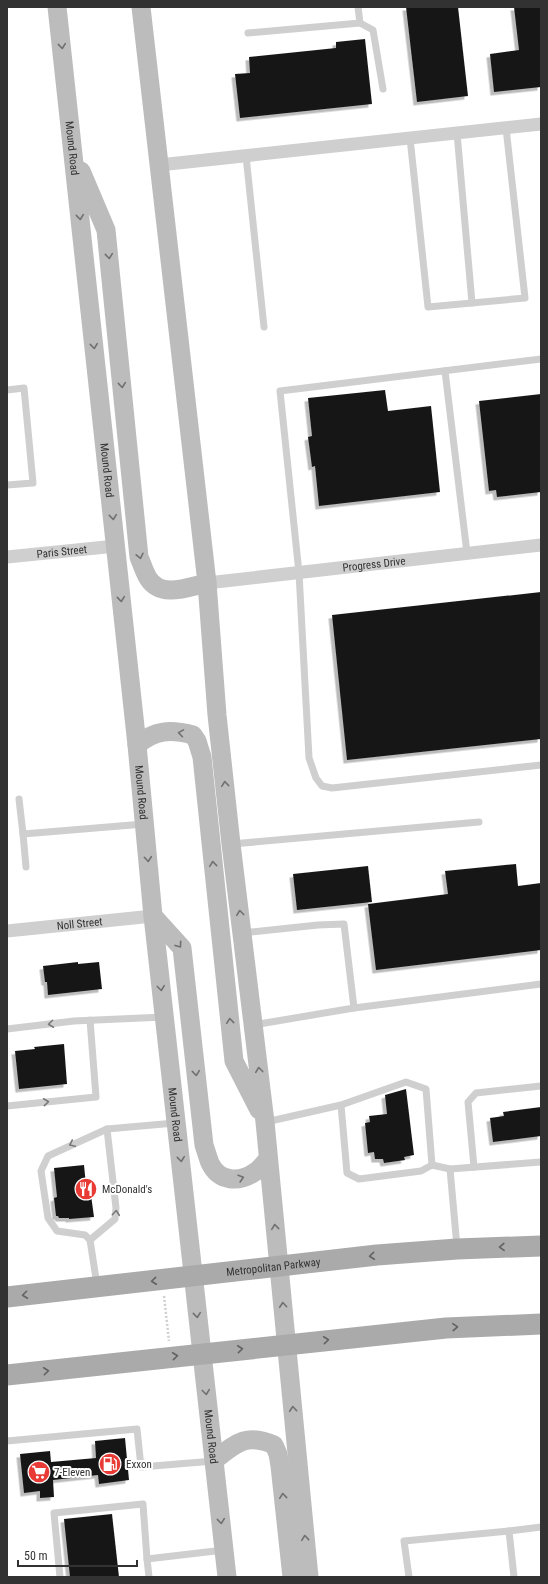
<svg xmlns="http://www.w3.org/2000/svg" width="548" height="1584" viewBox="0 0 548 1584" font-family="'Roboto Condensed',sans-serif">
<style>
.building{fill:#191919;filter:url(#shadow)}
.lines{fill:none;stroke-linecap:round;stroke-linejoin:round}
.path{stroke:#cfcfcf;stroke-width:2.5;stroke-dasharray:2 2;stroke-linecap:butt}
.service{stroke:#cfcfcf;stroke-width:7}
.minor{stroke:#cfcfcf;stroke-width:13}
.secondary{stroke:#bcbcbc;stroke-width:19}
.primary{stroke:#aaa;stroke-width:21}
.oneway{stroke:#707070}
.oneway2{stroke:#797979}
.oneway3{stroke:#626262}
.labels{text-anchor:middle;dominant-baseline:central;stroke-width:4;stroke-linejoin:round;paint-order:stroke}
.street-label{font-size:11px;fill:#323232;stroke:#fff}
.poi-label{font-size:11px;fill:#323232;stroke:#fff;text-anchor:start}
</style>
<defs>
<filter id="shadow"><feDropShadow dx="-3.5" dy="3.5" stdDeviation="0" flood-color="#0004"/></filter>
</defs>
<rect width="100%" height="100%" fill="#fff"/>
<g class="building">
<path d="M406,7H458L468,96L417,102Z"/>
<path d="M514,7H541V87L494,92L490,54L519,50Z"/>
<path d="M365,39L372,104L240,118L235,74L250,73L249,57L336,48V42Z"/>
<path d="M385,390L388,411L431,406L440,492L319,506L315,466L312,467L308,437L312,436L308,398Z"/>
<path d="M541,394V492L497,497L496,490L489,491L479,401Z"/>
<path d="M541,592V739L347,760L332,615Z"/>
<path d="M516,864L518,886L541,883V950L376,970L368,904L448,894L445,871Z"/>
<path d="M368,866L372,902L297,910L293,874Z"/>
<path d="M78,962V964L99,962L102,989L48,995L47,982H45L43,966Z"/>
<path d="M64,1044L67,1084L19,1089L15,1051L35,1049L34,1047Z"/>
<path d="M406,1089L414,1155L404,1157L405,1160L384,1163L383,1159H375L374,1152L368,1153L365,1123L370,1122L369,1116L387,1114L385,1095Z"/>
<path d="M541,1107V1136L493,1142L490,1118L504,1116L503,1112Z"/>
<path d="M84,1165L87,1195H91L94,1217L69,1219V1218H59L58,1216H56L54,1198L57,1197L54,1168Z"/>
<path d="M125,1438L129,1480L99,1484L98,1475L53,1480L54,1497L40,1498V1491L24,1493L20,1454L50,1451L51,1462L96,1458L95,1441Z"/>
<path d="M112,1514L119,1577H70L64,1519Z"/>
</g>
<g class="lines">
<path class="path" d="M164,1296L169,1341"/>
<g class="service">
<path d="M360,23L373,30L383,89"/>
<path d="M248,33L360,23L358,7"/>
<path d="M457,133L472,303"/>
<path d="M410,138L428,307L525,298L506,128"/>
<path d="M246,156L264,327"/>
<path d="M541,359L280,391L299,573L309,758L316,778L322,786L332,788L541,765"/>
<path d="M445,371L467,553"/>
<path d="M7,390L24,388L33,483L7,485"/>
<path d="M19,799L23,834L144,824"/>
<path d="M23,834L26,867"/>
<path d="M232,844L479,822"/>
<path d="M242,933L318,925L344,924L354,1008L253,1025"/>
<path d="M354,1008L541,984"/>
<path d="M7,1029L74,1021L164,1017"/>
<path d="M7,1106L96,1097L90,1020"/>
<path d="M266,1122L341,1105L406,1082L426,1089L432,1165L421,1171L359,1179L347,1173L341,1105"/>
<path d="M432,1165L450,1169L541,1162"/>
<path d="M474,1167L468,1102L476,1093L541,1086"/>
<path d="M450,1169L457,1247"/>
<path d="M90,1240L115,1219L116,1208L107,1129"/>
<path d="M97,1285L90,1240L85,1235L57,1231L48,1218L41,1171L48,1156L107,1129L175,1123"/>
<path d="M7,1441L137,1429L141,1467L214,1461"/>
<path d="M147,1559L149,1577"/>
<path d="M60,1577L54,1513L143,1504L147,1559L224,1550"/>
<path d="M409,1577L404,1541L509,1531"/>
<path d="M514,1577L509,1531L541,1527"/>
</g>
<g class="minor">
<path d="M159,165L541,124"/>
<path id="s1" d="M7,557L116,546"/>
<path id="s2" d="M207,583L541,545"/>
<path id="s3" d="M7,931L153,916"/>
</g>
<g class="secondary">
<path id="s4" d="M57,7L137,745L153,916L227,1577"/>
<path d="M141,7L207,583L217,715L231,844L265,1122L309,1577"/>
<path d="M81,171L106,230L139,557C142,564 144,571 148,578C161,599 188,587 207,583"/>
<path d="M137,745C155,730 170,729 193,735L197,741L202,757L234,1061L259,1110"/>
<path d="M153,916L182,948L204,1145C206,1151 208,1158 210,1163C219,1182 239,1183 255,1172C260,1169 264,1163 268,1159"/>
<path d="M215,1460C236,1443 246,1433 274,1445L278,1454L280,1466L292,1577"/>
</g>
<g class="primary">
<path id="s5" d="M7,1297L377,1255L457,1249L541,1246"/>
<path d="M7,1375L446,1328L541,1324"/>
</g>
</g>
<defs><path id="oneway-chevron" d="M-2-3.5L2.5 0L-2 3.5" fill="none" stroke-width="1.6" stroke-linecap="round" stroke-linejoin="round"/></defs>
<g class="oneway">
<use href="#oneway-chevron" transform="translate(62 46) rotate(84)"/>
<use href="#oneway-chevron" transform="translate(80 217) rotate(84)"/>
<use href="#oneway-chevron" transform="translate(109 256) rotate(84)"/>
<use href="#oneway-chevron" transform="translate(94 346) rotate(84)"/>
<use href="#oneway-chevron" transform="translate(122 385) rotate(84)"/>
<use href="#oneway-chevron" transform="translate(113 517) rotate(84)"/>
<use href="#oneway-chevron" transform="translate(140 556) rotate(77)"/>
<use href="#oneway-chevron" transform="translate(121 599) rotate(84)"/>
<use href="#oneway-chevron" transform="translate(181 733) rotate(-171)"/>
<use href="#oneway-chevron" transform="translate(225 784) rotate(-96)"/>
<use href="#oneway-chevron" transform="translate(148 859) rotate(85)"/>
<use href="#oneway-chevron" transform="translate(213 864) rotate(-96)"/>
<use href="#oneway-chevron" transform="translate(240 913) rotate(-97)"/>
<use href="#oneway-chevron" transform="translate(179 945) rotate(54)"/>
<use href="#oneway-chevron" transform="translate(161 988) rotate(83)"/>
<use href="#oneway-chevron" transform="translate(230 1021) rotate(-96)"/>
<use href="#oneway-chevron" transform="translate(259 1070) rotate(-97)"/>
<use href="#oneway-chevron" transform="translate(196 1073) rotate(84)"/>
<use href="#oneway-chevron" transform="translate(181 1159) rotate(84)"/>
<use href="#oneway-chevron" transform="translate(241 1178) rotate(-16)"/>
<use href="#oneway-chevron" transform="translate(275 1227) rotate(-96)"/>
<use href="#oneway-chevron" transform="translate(283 1305) rotate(-95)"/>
<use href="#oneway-chevron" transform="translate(197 1315) rotate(84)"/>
<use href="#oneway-chevron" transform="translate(206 1392) rotate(83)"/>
<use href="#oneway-chevron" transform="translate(293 1409) rotate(-95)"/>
<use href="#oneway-chevron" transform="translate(283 1496) rotate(-96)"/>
<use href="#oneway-chevron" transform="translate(221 1521) rotate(84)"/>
<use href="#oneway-chevron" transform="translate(305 1538) rotate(-96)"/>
</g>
<g class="oneway2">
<use href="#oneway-chevron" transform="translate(51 1024) rotate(173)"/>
<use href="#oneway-chevron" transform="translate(46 1102) rotate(-6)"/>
<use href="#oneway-chevron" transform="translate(72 1144) rotate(155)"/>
<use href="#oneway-chevron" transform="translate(116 1213) rotate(-85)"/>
</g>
<g class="oneway3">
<use href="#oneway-chevron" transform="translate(502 1247) rotate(178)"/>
<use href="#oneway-chevron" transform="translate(372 1256) rotate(174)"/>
<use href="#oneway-chevron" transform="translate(154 1281) rotate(174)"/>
<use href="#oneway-chevron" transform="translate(25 1295) rotate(173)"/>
<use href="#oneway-chevron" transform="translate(455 1327) rotate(-3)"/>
<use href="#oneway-chevron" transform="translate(326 1340) rotate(-6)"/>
<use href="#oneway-chevron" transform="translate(240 1349) rotate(-6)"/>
<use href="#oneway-chevron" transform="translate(175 1356) rotate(-6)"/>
<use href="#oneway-chevron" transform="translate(46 1371) rotate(-6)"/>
</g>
<defs>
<g id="restaurant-disc" transform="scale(1.15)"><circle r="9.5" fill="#e83b36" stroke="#fff"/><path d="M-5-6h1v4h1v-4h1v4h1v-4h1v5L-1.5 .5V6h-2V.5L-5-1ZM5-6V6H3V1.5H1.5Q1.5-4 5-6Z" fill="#fff"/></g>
<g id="fuel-disc" transform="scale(1.15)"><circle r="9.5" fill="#e83b36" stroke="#fff"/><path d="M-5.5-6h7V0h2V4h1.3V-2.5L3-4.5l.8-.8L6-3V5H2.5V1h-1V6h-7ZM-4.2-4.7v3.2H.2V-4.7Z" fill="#fff"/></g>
<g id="supermarket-disc" transform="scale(1.15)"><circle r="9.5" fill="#e83b36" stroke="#fff"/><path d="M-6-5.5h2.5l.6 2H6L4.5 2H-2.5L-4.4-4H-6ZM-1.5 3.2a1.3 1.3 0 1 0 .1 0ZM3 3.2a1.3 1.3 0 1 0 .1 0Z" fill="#fff"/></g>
</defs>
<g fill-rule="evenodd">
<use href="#restaurant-disc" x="86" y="1189"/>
<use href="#fuel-disc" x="110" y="1464"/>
<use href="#supermarket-disc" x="39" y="1472"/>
</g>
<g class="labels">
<g class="street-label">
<text stroke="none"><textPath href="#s4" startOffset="142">Mound Road</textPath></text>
<text stroke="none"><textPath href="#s4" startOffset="466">Mound Road</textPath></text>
<text stroke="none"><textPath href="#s1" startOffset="55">Paris Street</textPath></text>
<text stroke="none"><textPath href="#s2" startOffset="168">Progress Drive</textPath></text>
<text stroke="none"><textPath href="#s4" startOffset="790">Mound Road</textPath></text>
<text stroke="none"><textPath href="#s3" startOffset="73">Noll Street</textPath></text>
<text stroke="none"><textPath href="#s4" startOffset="1114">Mound Road</textPath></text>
<text stroke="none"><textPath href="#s5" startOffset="268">Metropolitan Parkway</textPath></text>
<text stroke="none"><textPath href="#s4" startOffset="1438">Mound Road</textPath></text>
</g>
<g class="poi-label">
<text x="102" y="1189">McDonald's</text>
<text x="126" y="1464">Exxon</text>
<text x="54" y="1472">7-Eleven</text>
</g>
</g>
<rect width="548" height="1584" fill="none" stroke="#323232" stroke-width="16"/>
<path d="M18 1560v6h119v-6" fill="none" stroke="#323232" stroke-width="2"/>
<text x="24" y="1560" font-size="12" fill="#323232" stroke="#ffffff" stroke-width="3" paint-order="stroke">50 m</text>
</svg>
